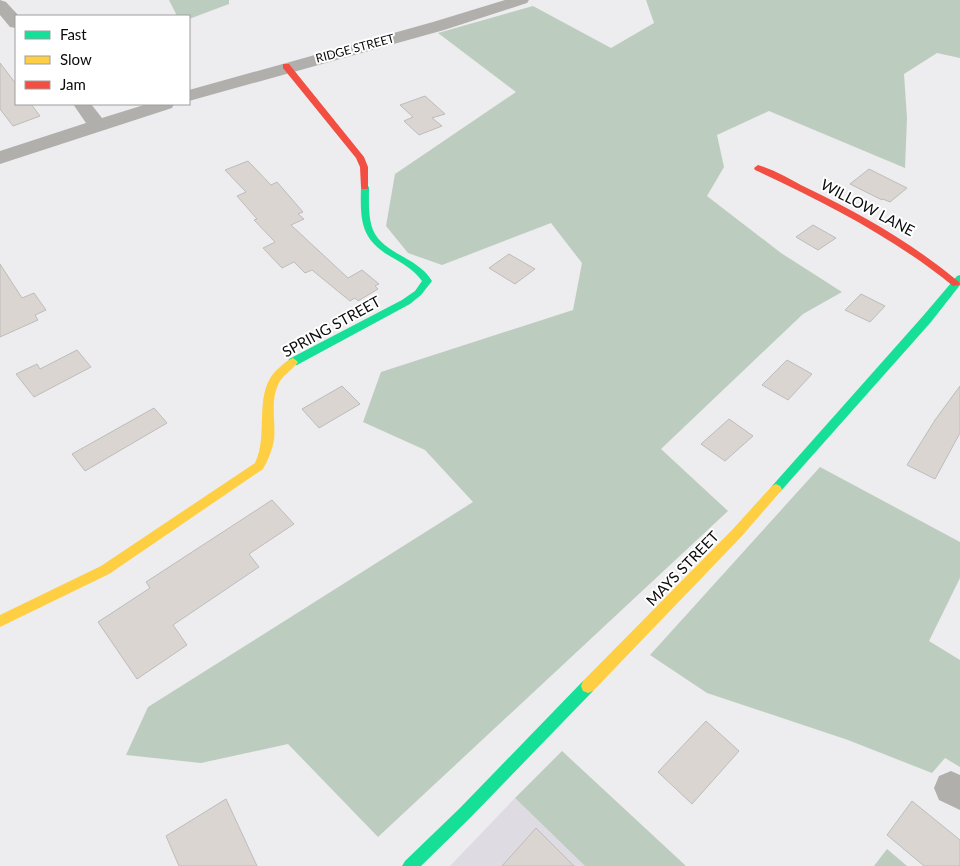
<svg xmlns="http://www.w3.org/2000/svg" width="960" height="866" viewBox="0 0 960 866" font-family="Lato,sans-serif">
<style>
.built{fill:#dfdbe3}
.forest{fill:#bccdc0}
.building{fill:#dbd5d1;stroke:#bdbcbc}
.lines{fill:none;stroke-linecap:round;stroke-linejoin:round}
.street{fill:#b1afac;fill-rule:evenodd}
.fast{fill:#16e098;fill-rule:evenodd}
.slow{fill:#ffcf43;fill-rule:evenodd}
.jam{fill:#f24e42;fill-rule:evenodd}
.labels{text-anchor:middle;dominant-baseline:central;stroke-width:4;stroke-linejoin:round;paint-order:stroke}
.far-street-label{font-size:12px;fill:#0b0b0c;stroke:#fff}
.street-label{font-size:15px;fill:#0b0b0c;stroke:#fff}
</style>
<rect width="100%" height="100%" fill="#edecef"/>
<path class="built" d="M515,798L585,866H450Z"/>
<g class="forest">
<path d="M169,0H229V4L189,19V16H177Z"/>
<path d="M646,0H960V58L937,53L904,74L907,118L905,168L769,111L717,135L724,167L707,196L781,253L842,292L803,314L661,449L728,511L378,837L288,744L201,763L126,755L148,707L473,502L425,450L363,422L381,372L573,310L582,263L551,223L442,265L408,253L386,226L395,174L516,92L438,33L533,6L611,48L654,23Z"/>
<path d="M820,467L960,542V578L929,641L960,660V767L945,758L932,773L848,740L707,693L650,655Z"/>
<path d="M562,751L686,866H585L515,798Z"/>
<path d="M887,849L907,866H874Z"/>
</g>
<g class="building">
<path d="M0,63L16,84V104H31L40,116L13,126L0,109Z"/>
<path d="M425,96L445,114L432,118L442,126L419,135L404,121L413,117L400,105Z"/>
<path d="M248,161L271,185L277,182L303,212L298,214L304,219L291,225L348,278L362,270L379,284L375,286L378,289L358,301L355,298L350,301L312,270L305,273L294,262L282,268L263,248L275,242L254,220L257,219L237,196L246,192L225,170Z"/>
<path d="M869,169L907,188L890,202L883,199L882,200L850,184Z"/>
<path d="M813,225L836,238L818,250L796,237Z"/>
<path d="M509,254L535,269L515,284L489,268Z"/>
<path d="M0,264L22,298L34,293L46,310L35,315L38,320L0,337Z"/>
<path d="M861,294L885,306L870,322L845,310Z"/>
<path d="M77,350L91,367L34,397L16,374L37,364L40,369Z"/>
<path d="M787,360L812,374L788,400L762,385Z"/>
<path d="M342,386L360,404L319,428L302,409Z"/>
<path d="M960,386V433L935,479L907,465L935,420Z"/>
<path d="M154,408L167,423L85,471L72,454Z"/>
<path d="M729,419L753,436L725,461L701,444Z"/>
<path d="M272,500L294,524L249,554L259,567L173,625L187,645L137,679L98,622L150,588L146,582Z"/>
<path d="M706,721L739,751L692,804L658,772Z"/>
<path d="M226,799L257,866H179L166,836Z"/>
<path d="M912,801L960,840V866H924L887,835Z"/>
<path d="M536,828L574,866H502Z"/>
</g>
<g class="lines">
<g class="street">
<path d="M0,0L6,2L19,16H16V28L10,27L0,15Z"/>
<path d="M505,0H529L527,3L444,30L189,101V90L433,22Z"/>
<path d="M73,104H91L102,118L147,104H174L172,108L0,164V151L86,123Z"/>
<path d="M951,771L960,775V810L939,800L934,788L939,776Z"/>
</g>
<g class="fast">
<path d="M365,184L369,187C369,201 368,217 373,230C383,254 418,257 432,281L421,295L410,304L297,365H289L288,362L289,359L402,300L415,291L422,281C415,271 405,265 395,259C361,241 360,223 361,187Z"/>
<path d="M960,275V285L931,322L780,492L776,494L772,492L770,489L772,486L923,316L957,276Z"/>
<path d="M588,679L593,681L595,686L593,691L470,818L421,866H402L405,861L460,808L583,681Z"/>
</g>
<g class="slow">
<path d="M293,358L298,362C292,371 282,375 278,385C270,402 276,422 274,440C272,451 268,460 263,469L109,574L0,627V615L101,566L255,463C270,433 251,390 280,367C284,363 288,360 293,358Z"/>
<path d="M776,484L780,486L782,489L780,492L741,537L593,691L588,693L583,691L581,686L583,681L733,529L772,486Z"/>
</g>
<g class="jam">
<path d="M283,64H289L364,157L368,167V189H362L361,187L360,167L356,158L283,68Z"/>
<path d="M758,165C775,170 791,180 807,188C861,214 912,243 959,282L960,285L953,286C893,237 825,203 755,170L754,168Z"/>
</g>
</g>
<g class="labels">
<g class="far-street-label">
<text transform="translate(355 48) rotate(-15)">RIDGE STREET</text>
</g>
<g class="street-label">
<text transform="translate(868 207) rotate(28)">WILLOW LANE</text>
<text transform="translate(331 326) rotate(-29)">SPRING STREET</text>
<text transform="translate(682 568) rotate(-46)">MAYS STREET</text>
</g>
</g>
<rect x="15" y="15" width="175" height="90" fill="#ffffff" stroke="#9d9d9e"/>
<rect x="25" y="31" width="25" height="8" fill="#16e098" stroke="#9d9d9e"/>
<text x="60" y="40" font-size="15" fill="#0b0b0c">Fast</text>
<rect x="25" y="56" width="25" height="8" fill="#ffcf43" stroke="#9d9d9e"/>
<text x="60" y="65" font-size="15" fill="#0b0b0c">Slow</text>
<rect x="25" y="81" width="25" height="8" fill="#f24e42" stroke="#9d9d9e"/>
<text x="60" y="90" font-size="15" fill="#0b0b0c">Jam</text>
</svg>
